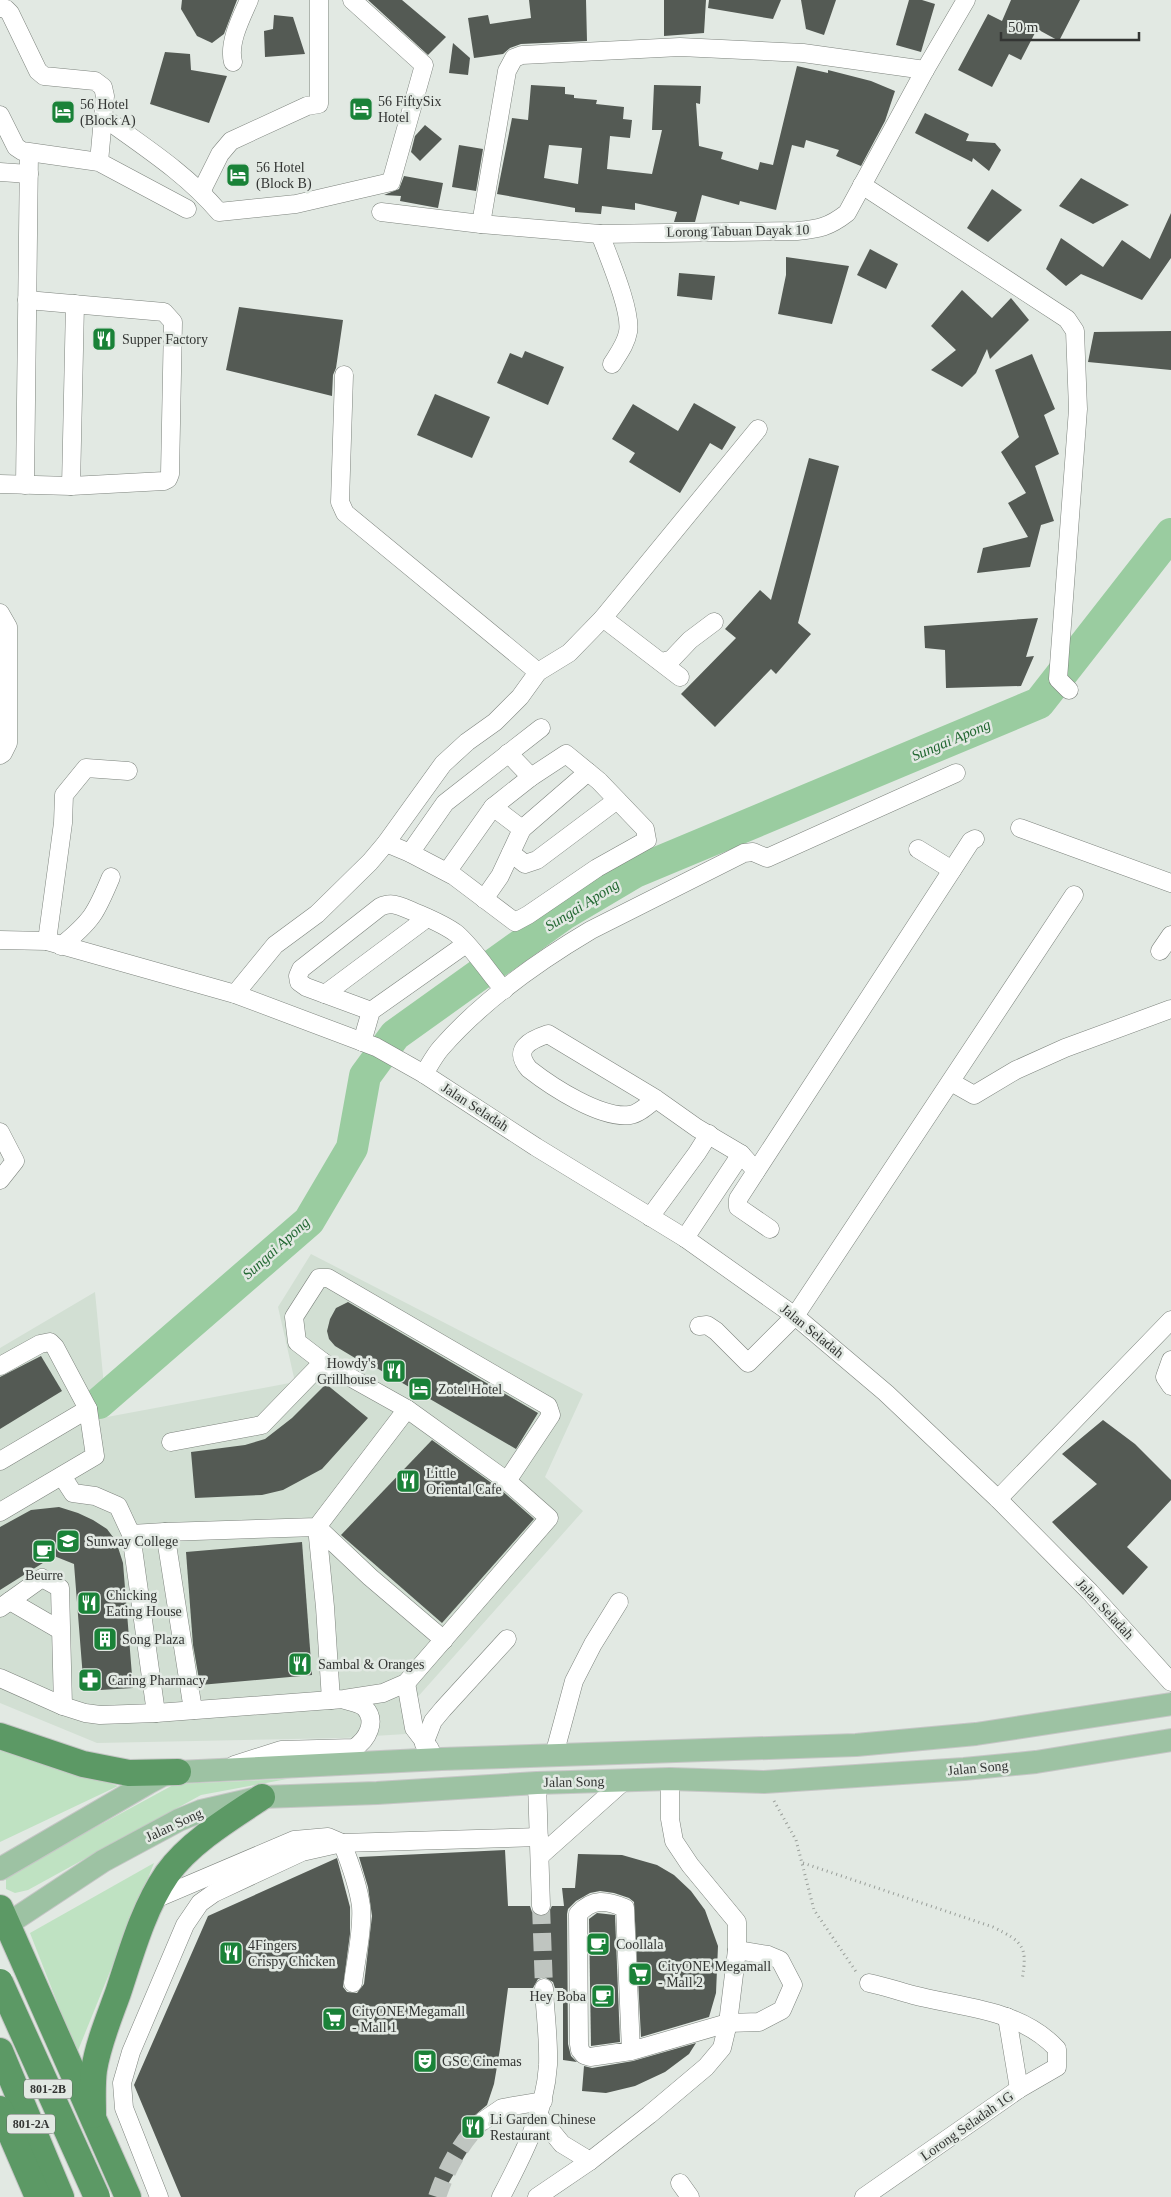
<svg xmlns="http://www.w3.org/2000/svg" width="1171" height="2197" viewBox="0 0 1171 2197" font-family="'Times New Roman',serif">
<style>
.built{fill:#d2dfd3}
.green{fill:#bfe2c2}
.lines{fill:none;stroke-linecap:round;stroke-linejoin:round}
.river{stroke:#9acca0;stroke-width:32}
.building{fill:#545a54;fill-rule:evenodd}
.minor-tunnel{stroke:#bfc5c0;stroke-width:18;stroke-dasharray:18 9;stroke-linecap:butt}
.minor-casing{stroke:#7d837d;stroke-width:19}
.major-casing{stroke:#c6c6c6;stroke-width:24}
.highway-casing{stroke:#c6c6c6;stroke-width:28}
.path{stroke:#999e99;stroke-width:3;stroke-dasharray:1 4;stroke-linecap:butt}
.minor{stroke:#fff;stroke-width:18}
.major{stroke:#9dc2a3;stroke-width:22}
.highway{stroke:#5c9965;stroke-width:26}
.highway-bridge-casing{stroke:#c6c6c6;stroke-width:28;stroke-linecap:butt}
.highway-bridge{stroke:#5c9965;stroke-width:26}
.labels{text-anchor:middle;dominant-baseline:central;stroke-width:5;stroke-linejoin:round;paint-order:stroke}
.shield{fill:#e2e9e3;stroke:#686b68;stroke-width:1}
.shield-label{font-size:12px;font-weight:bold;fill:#333533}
.poi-label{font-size:14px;fill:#333533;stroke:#e2e9e3;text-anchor:start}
.street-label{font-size:14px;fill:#333533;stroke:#e2e9e3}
.water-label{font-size:15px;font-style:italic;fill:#226832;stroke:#e2e9e3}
</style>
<rect width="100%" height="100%" fill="#e2e9e3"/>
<path class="built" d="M311,1254L583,1394L545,1477L583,1511L415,1700L422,1733L342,1738L97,1743L0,1703V1348L95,1292L107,1417L295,1382L278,1307Z"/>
<g class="green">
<path d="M0,1746L118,1786L0,1842Z"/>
<path d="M287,1779L201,1795L28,1890L15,1893L6,1889V1877L17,1870L175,1784Z"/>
<path d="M154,1863L77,2053L30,1933Z"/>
</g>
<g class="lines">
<path class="river" d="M99,1403L309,1221L352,1148L365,1076L395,1035L564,914L635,872L1039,703L1171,534"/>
</g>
<g class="building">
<path d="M182,0H237L224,34L212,43L197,36L181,9Z"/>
<path d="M368,0H402L446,37L428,55Z"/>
<path d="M529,0H586L587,41L521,44L510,48L503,54L474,58L468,18L488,15L490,24L531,18Z"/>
<path d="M664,0H706L704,33L664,36Z"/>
<path d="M709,0H781L773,19L708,8Z"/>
<path d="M801,0H836L824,35L806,29Z"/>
<path d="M909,0H922L935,4L921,52L896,45Z"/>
<path d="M1011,0H1080L1059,41L1037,29L1021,60L1009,54L992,87L958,70L988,14L1002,21Z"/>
<path d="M274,15L293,17L305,54L265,57L264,31L273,29Z"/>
<path d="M453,43L470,58L468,75L449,73Z"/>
<path d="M165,52L190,54L191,70L227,76L209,123L150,104Z"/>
<path d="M797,66L828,73V70L871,81L895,91L885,121L861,166L836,156L839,150L806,140L804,148L792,145L776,210L740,201L739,205L702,195L695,222H674L677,212L635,203V210L602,206L601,214L575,212V208L497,194L512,118L528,120L531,85L565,87V94L574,95V98L597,100L596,104L624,107L623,119L632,120L630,138L610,136L607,169L652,174L662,130H652L654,85L701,86L700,104L696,103L699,146L723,152L721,159L758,170L760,162L773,165ZM549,145L582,148L578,184L544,178Z"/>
<path d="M925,113L969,134L966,141L995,143L1001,150L989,171L973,158L972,162L915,133Z"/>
<path d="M425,125L442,139L420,161L411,152L415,136Z"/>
<path d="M459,145L483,149L476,191L452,187Z"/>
<path d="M404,176L443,183L438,208L400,201L401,196L384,195L399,189Z"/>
<path d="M1081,178L1129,205L1093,224L1059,206Z"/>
<path d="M992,189L1022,210L988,242L967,228Z"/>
<path d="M1171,213V258L1142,300L1081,274L1066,286L1046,269L1061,238L1103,267L1122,240L1150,259Z"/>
<path d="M870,249L898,264L886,289L857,275Z"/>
<path d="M786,257L849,266L832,324L778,314L786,275Z"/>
<path d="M679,273L715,276L712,300L677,296Z"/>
<path d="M962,290L992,318L1011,298L1029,320L990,359L987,349L976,373L962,387L931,370L956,350L931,326Z"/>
<path d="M239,307L343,320L336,368L333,375L332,396L226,370Z"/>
<path d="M1171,331V370L1088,362L1094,332Z"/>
<path d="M525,351L564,367L548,405L497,383L510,353L522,358Z"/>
<path d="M1032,354L1055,409L1044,415L1059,454L1035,466L1054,521L1041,525L1030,567L977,573L983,548L1028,537L1008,503L1026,493L1001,452L1019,437L995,370Z"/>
<path d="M435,394L490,417L472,458L417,435Z"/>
<path d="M694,403L736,427L722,450L710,443L680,493L629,462L635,453L612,439L633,404L678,431Z"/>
<path d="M809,458L839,466L798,623L811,634L776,674L771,669L715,727L681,694L736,638L725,629L760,590L771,600Z"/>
<path d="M1038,618L1026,657L1034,656L1021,686L946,688L945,650L925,648L924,626Z"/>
<path d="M348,1302L538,1413L516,1449L361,1359L360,1361L335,1346L329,1339L327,1331L330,1319L336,1308Z"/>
<path d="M41,1356L62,1391L0,1429V1377Z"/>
<path d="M326,1384L368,1418L322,1469L283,1490L262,1495L195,1498L191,1452L245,1445L265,1439L292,1418Z"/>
<path d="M1103,1420L1135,1444L1171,1480V1500L1127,1547L1148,1567L1123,1595L1052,1522L1097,1484L1062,1454Z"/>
<path d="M432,1440L500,1489L534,1519L442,1623L341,1535Z"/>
<path d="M59,1507L78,1513L93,1520L107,1529L116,1541L123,1563L133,1688L84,1691L74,1564L54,1556L0,1590V1527L31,1510Z"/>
<path d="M302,1542L312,1675L200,1685L193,1645L186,1552Z"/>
<path d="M505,1850L508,1906H530L532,1912L541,1917L547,1915L552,1906H564L562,1888H575L578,1854L622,1855L657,1865L674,1875L691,1891L705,1910L718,1946L716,1993L709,2017L641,2037L634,1902L629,1898L614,1893L600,1891L590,1893L576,1901L568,1909L567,1914L568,2044L571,2056L577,2062L563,2060V1988H555L553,1982L544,1977L538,1979L533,1988H508L500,2049L494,2084L487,2105L474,2116L473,2122L479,2131L475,2139L440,2197H181L134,2085L208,1916L337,1858L350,1907V1934L343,1987L347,1992L357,1993L364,1984L372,1916L368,1887L359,1857Z"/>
<path d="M597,1913L615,1915L620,2042L591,2046L589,1919Z"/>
<path d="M696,2043L689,2054L665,2072L635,2086L606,2093L582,2091L584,2066L592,2068L633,2061Z"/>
</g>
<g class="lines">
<g class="minor-tunnel">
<path d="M541,1906L544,1988"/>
<path d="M437,2197C446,2170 461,2141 483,2121"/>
</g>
<g class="minor-casing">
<g id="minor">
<path d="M0,8L6,9L10,13L38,71L44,76L95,81L103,87L105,96L99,162"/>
<path d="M233,62C228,43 241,18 249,0"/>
<path d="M0,115L16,147L22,151L99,162L187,209"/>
<path d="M103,117C143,146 187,174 219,212L296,204L391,182L424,65L352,0"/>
<path d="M0,172L29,174"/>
<path d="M862,185L1067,319L1075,331L1078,409L1058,679L1069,690"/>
<path d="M204,195L202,190L220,154L231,141L307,106L319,104V0"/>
<path d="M381,212L481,224L600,234L797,231C819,229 829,227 847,213L925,70L966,0"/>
<path d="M481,224L507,71L514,58L522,55L680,47L803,53L925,70"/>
<path d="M600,234C608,256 632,311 628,332C626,344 618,354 612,364"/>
<path d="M344,375L340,502L345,513L538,672"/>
<path d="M0,484L71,486L164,481L168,479L170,474L173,322L164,312L27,300"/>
<path d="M25,485L29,153"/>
<path d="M71,486L75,304"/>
<path d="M0,613L8,627V743L3,753L0,755"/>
<path d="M603,618L680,677"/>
<path d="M662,662L672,659L690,640L714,622"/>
<path d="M508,753L531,777"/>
<path d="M493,807L522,829"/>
<path d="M1020,828L1171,883"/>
<path d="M386,843L410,853L454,876L515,922L528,915L597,868L647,840L645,829L599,781L566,754L531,777L493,807L447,872"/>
<path d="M918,849L952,870"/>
<path d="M410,853L445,803L541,728"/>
<path d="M511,853L525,864L537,860L617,800"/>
<path d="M484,899L500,876L522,829L588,772"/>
<path d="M0,940L47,941L235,994L376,1047L424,1074L536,1147L685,1238L795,1316L886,1393L998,1499L1090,1592L1171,1682"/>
<path d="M47,941L63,823L64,795L86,768L128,771"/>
<path d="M61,946C92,921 96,913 111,877"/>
<path d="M1160,951L1171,935"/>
<path d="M235,994L275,945L317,914L370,862L386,843L443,764L467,742L495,722L520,697L538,672L569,653L603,618L758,429"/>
<path d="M325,994L427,918"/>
<path d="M371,1011L306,987L299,982L298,976L301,969L380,907C392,901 400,906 412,911C428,918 444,924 457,934C475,950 488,972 504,990"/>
<path d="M362,1042L371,1011L466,944"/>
<path d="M424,1074C429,1066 434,1056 441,1048C482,1001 537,962 591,930L744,853L753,852L767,858L956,773"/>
<path d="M951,1082L974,1095L1016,1070L1065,1048L1171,1009"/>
<path d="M656,1099C649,1104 639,1114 630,1115C601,1119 552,1087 529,1069C512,1049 530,1040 548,1034L656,1099L697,1128L741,1154L756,1171"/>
<path d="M0,1132L15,1161L0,1180"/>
<path d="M650,1217L697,1153L709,1134"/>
<path d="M770,1229L738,1207V1199L971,841L975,839"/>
<path d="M685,1238L741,1154"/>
<path d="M699,1326L707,1325L716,1331L748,1363L795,1316L1074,895"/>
<path d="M1171,1360L1165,1377L1171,1386"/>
<path d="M323,1362L297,1342L294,1317L319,1278H328L548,1406L551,1415L507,1481"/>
<path d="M0,1366L40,1344L50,1342L55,1347L88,1409L95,1456L0,1512"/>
<path d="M171,1442L262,1425L323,1362L407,1409L317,1527L165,1532L193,1710"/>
<path d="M0,1461L88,1409"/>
<path d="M62,1476L73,1493L95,1496L118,1506L131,1534L156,1713"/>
<path d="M998,1499L1171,1320"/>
<path d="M131,1534L165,1532"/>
<path d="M10,1601L60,1630"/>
<path d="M0,1608L42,1578L60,1588L63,1706"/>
<path d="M0,1678L63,1706L85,1713L100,1715L156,1713L344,1699L383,1693L406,1683L549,1518L507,1481L407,1409"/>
<path d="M406,1683L414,1728L430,1749"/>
<path d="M331,1700L325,1607L317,1527L370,1577L444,1640"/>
<path d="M424,1744L433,1721L443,1709L507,1639"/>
<path d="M554,1755L574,1681L593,1644L619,1602"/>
<path d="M234,1765L281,1750L354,1748C367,1740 378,1721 364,1707C359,1703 351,1702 345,1700"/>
<path d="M537,1783L541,1906"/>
<path d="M540,1856L624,1781"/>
<path d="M153,1900L294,1840L328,1837L342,1843C350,1863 358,1884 361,1906C363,1931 356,1958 353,1983"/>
<path d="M1007,2017L1019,2089"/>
<path d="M631,2051L625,1908C606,1900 593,1898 578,1914L579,2044L580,2050L584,2055L590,2057L631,2051L728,2023L759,2022L782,2010L793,1985L780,1960L768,1955L737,1950"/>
<path d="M539,2116L562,2144L590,2161"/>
<path d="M483,2121L502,2108L543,2101"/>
<path d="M680,2183L690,2197"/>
<path d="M159,2197L124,2108L122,2083L131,2052L185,1925L200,1903L214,1893L302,1852L342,1843L539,1837"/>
<path d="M501,2197C523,2155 545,2113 548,2065C549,2040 545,2013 544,1988"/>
<path d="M537,2197L590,2161L649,2115L706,2067L722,2048L728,2023L737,1950V1922L690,1865L674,1841L670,1819V1779"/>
<path d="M864,2197L1019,2089L1057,2067V2049C1020,2009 963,2008 913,1995C898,1991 884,1986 869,1983"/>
</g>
</g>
<g class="major-casing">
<g id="major">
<path d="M0,1869L148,1783L163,1775L178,1772L441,1759L856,1745L976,1734L1171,1704"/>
<path d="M0,1929L103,1861L179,1820L201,1811L262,1797L377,1793L537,1783L670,1779L764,1782L964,1769L1036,1762L1171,1740"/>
</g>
</g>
<g class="highway-casing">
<g id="highway">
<path d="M0,1736L83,1764L129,1773L178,1772"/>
<path d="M0,1908L128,2197"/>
<path d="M0,2051L61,2197"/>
<path d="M0,2109L38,2197"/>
<path d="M93,2115C93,2101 92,2084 94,2070C98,2044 109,2018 118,1993C131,1954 143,1909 167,1874C189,1843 230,1818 262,1797"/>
</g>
</g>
<g class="path">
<path d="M774,1801L796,1840L814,1910L857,1973"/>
<path d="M803,1863L993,1927C1023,1942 1028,1946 1022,1980"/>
</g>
<use href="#minor" class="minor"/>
<use href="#major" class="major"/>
<use href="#highway" class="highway"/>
<g class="highway-bridge-casing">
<path id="highway-bridge" d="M0,1982L97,2197"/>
</g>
<use href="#highway-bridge" class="highway-bridge"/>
</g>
<defs>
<g id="hotel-square" transform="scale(1.25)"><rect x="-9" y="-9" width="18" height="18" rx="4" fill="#1a8238" stroke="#e2e9e3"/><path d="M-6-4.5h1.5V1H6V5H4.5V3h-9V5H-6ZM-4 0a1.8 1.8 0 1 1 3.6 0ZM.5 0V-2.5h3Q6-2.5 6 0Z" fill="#fff"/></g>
<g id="restaurant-square" transform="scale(1.25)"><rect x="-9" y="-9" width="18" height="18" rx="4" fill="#1a8238" stroke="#e2e9e3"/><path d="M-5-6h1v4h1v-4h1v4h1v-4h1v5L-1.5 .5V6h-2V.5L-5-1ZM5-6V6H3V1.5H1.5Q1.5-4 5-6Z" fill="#fff"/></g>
<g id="university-square" transform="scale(1.25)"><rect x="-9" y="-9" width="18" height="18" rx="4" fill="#1a8238" stroke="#e2e9e3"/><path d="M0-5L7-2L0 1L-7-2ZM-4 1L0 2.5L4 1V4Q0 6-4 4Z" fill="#fff"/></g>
<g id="cafe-square" transform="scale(1.25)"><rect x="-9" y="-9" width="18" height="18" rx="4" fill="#1a8238" stroke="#e2e9e3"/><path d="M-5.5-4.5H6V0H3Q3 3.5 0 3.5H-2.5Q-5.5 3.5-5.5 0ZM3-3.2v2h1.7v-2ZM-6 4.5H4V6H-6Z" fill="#fff"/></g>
<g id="building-square" transform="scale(1.25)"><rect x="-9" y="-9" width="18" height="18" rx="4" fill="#1a8238" stroke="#e2e9e3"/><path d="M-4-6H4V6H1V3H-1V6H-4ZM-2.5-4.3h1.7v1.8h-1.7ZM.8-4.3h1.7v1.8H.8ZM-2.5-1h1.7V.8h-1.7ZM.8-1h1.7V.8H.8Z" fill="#fff"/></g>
<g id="pharmacy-square" transform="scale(1.25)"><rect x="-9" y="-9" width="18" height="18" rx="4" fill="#1a8238" stroke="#e2e9e3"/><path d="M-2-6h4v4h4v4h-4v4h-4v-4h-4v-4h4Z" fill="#fff"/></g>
<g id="supermarket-square" transform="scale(1.25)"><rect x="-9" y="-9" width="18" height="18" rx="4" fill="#1a8238" stroke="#e2e9e3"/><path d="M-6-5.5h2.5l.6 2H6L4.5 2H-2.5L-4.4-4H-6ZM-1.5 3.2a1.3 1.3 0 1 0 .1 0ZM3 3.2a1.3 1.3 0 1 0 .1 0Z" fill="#fff"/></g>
<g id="theatre-square" transform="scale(1.25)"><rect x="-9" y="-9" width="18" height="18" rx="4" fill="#1a8238" stroke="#e2e9e3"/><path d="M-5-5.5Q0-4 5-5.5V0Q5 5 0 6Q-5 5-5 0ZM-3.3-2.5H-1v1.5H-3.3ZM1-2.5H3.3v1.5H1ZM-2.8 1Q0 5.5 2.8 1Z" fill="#fff"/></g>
</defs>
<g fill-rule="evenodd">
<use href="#hotel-square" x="361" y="109"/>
<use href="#hotel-square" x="63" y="112"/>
<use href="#hotel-square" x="238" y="175"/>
<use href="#restaurant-square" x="104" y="339"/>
<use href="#restaurant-square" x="394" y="1371"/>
<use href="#hotel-square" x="420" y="1389"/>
<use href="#restaurant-square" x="408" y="1481"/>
<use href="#university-square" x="68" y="1541"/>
<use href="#cafe-square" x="44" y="1551"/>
<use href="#restaurant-square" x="89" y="1603"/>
<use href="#building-square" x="105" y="1639"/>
<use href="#restaurant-square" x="300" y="1664"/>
<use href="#pharmacy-square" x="90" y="1680"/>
<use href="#cafe-square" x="598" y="1944"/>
<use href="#restaurant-square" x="231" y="1953"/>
<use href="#supermarket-square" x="640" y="1974"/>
<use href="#cafe-square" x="603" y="1996"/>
<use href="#supermarket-square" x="334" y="2019"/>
<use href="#theatre-square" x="425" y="2061"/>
<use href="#restaurant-square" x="473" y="2127"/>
</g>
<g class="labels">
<g class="shield">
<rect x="24" y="2079.5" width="48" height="19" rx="4"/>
<rect x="7" y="2114.5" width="48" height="19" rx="4"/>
</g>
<g class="shield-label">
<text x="48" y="2089">801-2B</text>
<text x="31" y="2124">801-2A</text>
</g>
<g class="poi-label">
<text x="378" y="101">56 FiftySix<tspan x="378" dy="16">Hotel</tspan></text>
<text x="80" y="104">56 Hotel<tspan x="80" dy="16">(Block A)</tspan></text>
<text x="256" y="167">56 Hotel<tspan x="256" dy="16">(Block B)</tspan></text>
<text x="122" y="339">Supper Factory</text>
<text x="376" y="1363" text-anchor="end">Howdy's<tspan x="376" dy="16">Grillhouse</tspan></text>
<text x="438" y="1389">Zotel Hotel</text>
<text x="426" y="1473">Little<tspan x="426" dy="16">Oriental Cafe</tspan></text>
<text x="86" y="1541">Sunway College</text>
<text x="44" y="1575" text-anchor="middle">Beurre</text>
<text x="106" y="1595">Chicking<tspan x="106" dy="16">Eating House</tspan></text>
<text x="122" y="1639">Song Plaza</text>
<text x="318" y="1664">Sambal &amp; Oranges</text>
<text x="108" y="1680">Caring Pharmacy</text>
<text x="616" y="1944">Coollala</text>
<text x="248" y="1945">4Fingers<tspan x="248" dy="16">Crispy Chicken</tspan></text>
<text x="658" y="1966">CityONE Megamall<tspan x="658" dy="16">- Mall 2</tspan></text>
<text x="586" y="1996" text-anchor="end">Hey Boba</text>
<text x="352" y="2011">CityONE Megamall<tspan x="352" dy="16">- Mall 1</tspan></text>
<text x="442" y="2061">GSC Cinemas</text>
<text x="490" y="2119">Li Garden Chinese<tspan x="490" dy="16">Restaurant</tspan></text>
</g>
<g class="street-label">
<text transform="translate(738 231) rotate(-1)">Lorong Tabuan Dayak 10</text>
<text transform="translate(475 1107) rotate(33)">Jalan Seladah</text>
<text transform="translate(812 1331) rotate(39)">Jalan Seladah</text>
<text transform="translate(1105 1609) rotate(47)">Jalan Seladah</text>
<text transform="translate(978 1768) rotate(-5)">Jalan Song</text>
<text transform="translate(574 1782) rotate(-1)">Jalan Song</text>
<text transform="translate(174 1825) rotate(-25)">Jalan Song</text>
<text transform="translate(967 2126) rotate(-35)">Lorong Seladah 1G</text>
</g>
<g class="water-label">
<text transform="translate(951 740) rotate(-23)">Sungai Apong</text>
<text transform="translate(582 905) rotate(-32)">Sungai Apong</text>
<text transform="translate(276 1248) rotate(-42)">Sungai Apong</text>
</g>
</g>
<path d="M1001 32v8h138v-8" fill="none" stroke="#333533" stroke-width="2.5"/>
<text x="1008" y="32" font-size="15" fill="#333533" stroke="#e2e9e3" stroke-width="4" paint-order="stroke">50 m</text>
</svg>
